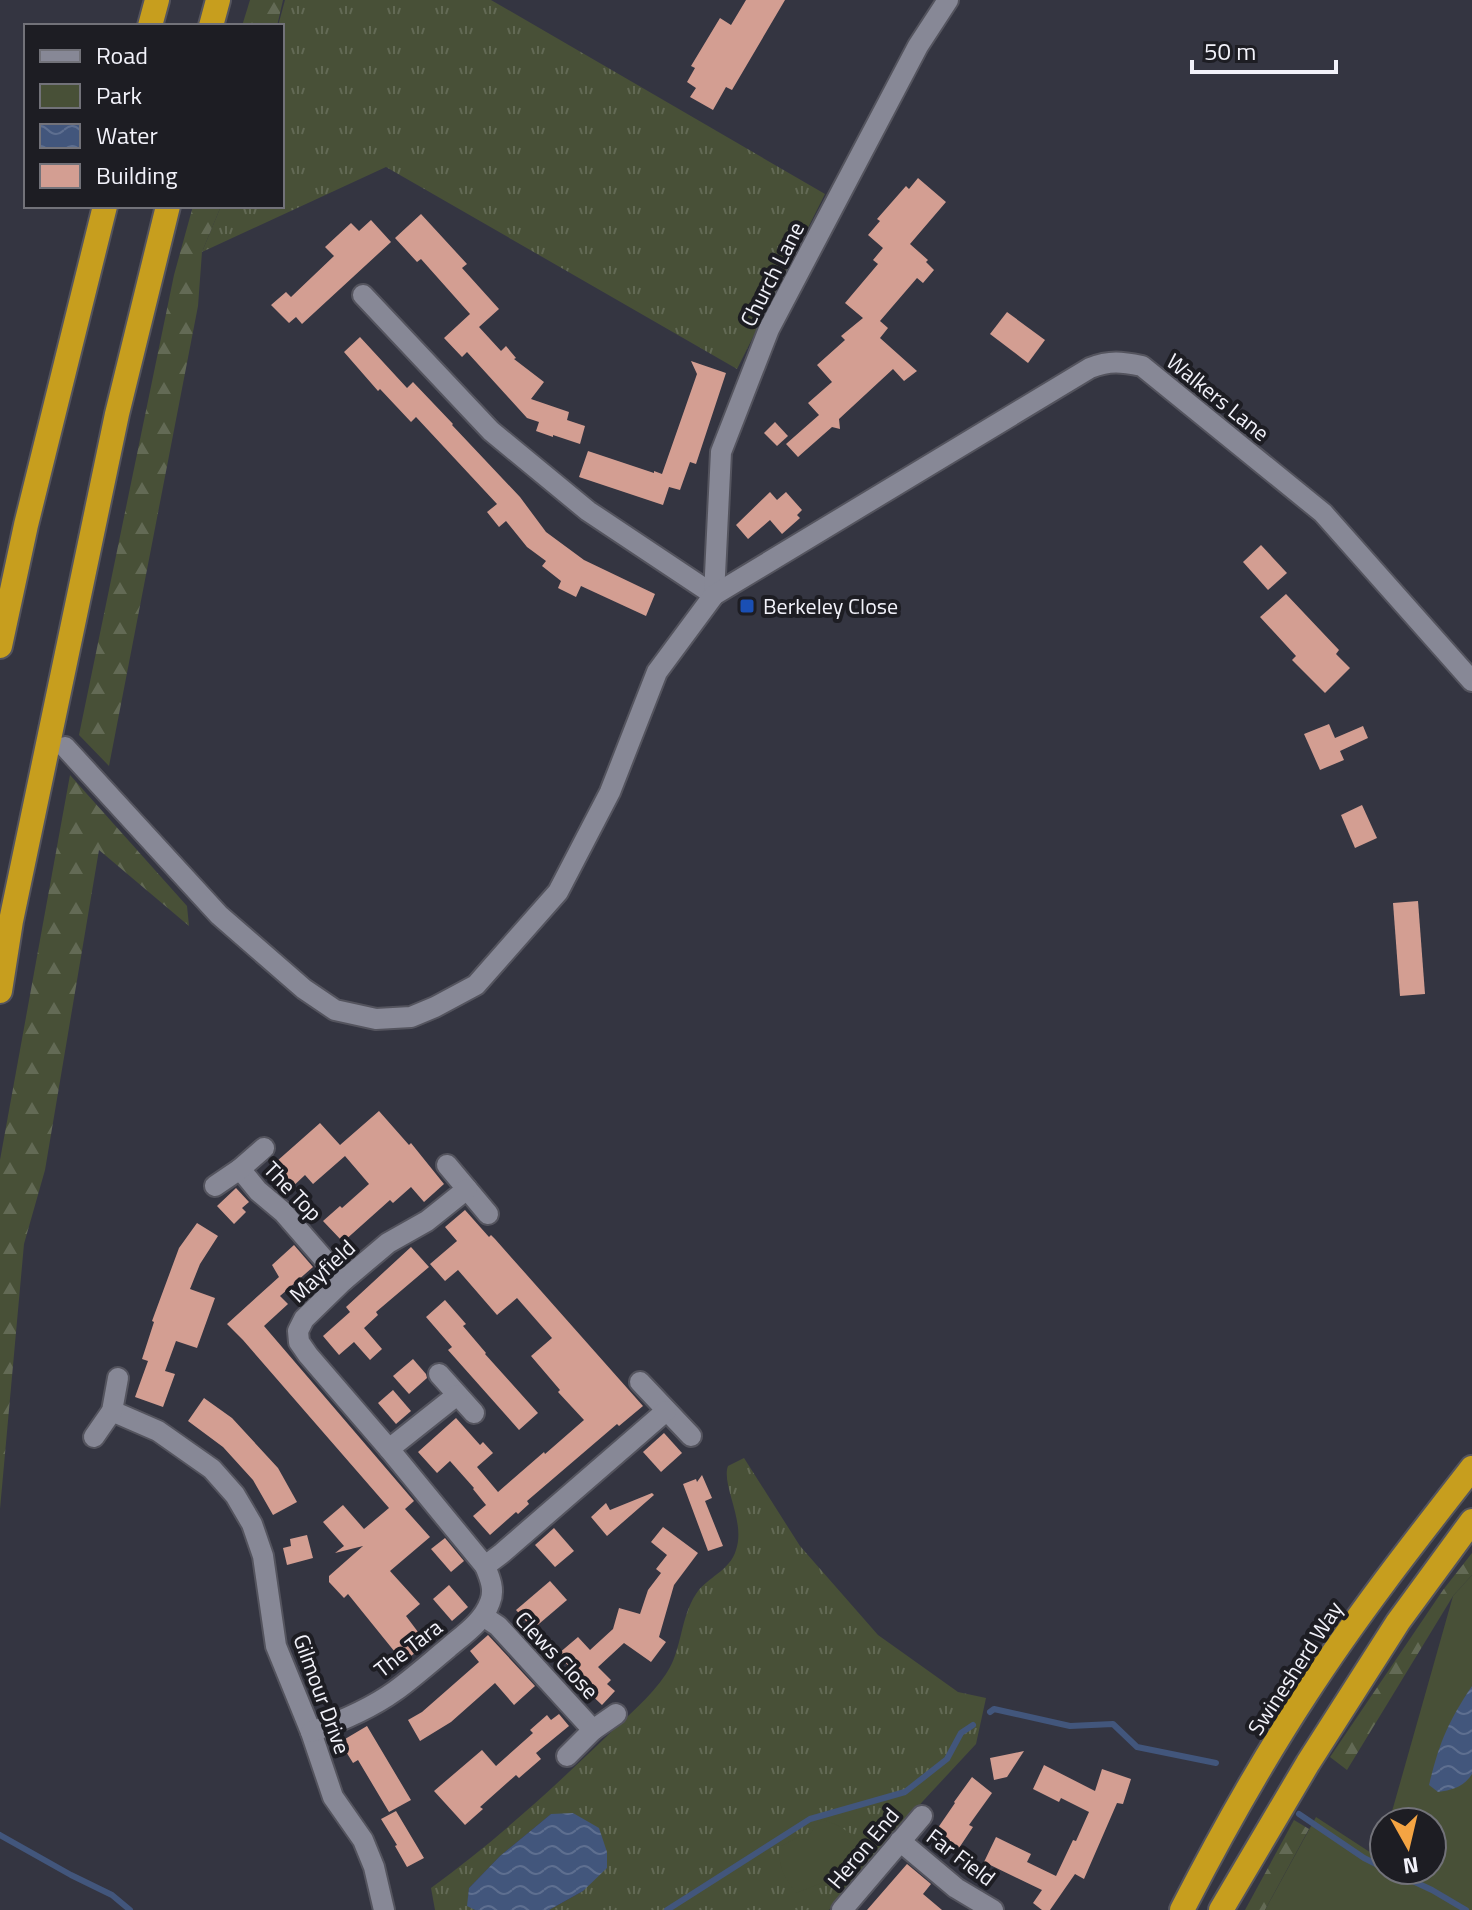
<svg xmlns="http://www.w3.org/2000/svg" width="1472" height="1910" viewBox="0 0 1472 1910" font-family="'Titillium Web',sans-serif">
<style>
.grass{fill:url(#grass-tufts)}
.forest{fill:url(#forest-firs)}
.park{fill:#485037}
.water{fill:url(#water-waves)}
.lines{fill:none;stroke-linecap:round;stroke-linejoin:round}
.stream{stroke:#42567c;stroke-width:6}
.building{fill:#d39e92}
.street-casing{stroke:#54545e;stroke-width:24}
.highway-casing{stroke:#54545e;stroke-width:28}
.street{stroke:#878896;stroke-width:20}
.highway{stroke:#c79e1e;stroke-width:24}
.transit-dot{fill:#1a4fb4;stroke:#1d1d23;stroke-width:3}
.labels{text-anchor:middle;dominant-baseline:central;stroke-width:8;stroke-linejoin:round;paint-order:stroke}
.street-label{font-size:22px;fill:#f2f2fa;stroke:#1d1d23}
.poi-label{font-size:22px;fill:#f2f2fa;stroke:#1d1d23;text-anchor:start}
</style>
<defs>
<pattern id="grass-tufts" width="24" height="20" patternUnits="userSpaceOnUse" patternTransform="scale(2)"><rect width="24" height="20" fill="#485037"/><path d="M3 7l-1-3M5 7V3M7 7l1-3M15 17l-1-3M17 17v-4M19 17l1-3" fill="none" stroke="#636a55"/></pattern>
<pattern id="forest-firs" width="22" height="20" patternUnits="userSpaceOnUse" patternTransform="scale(2)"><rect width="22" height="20" fill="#485037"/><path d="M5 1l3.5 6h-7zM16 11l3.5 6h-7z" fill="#636a55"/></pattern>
<pattern id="water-waves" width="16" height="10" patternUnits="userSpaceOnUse" patternTransform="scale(2)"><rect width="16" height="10" fill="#42567c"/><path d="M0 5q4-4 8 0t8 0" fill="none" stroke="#5e6f90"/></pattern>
</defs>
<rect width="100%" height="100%" fill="#343541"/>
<g class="grass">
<path d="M285,0H491L825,194L737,369L386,167L202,252L221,206H282V26H278Z"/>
<path d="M744,1458L800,1546L878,1635L958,1692L986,1698L976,1744L923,1801L829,1910H549L583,1891L551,1814L500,1856L469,1888L468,1905L475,1910H435L431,1888C493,1843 551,1790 607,1736C627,1716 650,1698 666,1674C682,1651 680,1618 696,1594C707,1577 730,1571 736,1550C746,1521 721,1485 728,1466Z"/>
</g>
<g class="forest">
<path d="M250,0H283L277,26H242Z"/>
<path d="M193,206H221L202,252L198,306L109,766L79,735L174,275Z"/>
<path d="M70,775L187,906L189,926L99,850L45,1170L24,1244L0,1509V1160Z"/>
<path d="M1472,1553V1575L1453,1596L1347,1770L1330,1757L1443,1590Z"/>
<path d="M1294,1820L1309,1829L1265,1910H1245Z"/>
</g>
<g class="park">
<path d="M1472,1575V1910H1265L1316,1817L1379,1858L1384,1840V1870H1432V1822H1389L1453,1596Z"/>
<path d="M823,1820C838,1824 853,1834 865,1845L864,1858L842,1875L796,1893C785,1878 778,1867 779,1847C790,1842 799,1835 811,1833L815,1826Z"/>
</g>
<g class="water">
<path d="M1472,1686V1774C1464,1787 1452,1790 1438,1792L1429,1785C1439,1743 1448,1722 1472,1686Z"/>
<path d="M573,1813L599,1828L607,1852V1868L583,1891L549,1910H475L467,1906L469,1888L500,1856L551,1814Z"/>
</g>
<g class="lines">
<g class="stream">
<path d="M990,1712L994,1709L1070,1726L1113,1724L1137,1747L1216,1763"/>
<path d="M1299,1814L1364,1858L1384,1868"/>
<path d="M0,1835L71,1875L112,1895L130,1910"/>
<path d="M1389,1870L1432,1890L1466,1910"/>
<path d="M667,1910L810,1819L905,1792L947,1759L961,1733L973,1725"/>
</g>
</g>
<g class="building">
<path d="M746,0H785L732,90L726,87L713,110L690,97L696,88L687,82L695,68L691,66L720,18L731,25Z"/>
<path d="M918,178L946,202L910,244L928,260L926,262L934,270L923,283L917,278L880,321L888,328L880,338L917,371L904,381L893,369L839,419L840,429L832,427L798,457L786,444L819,415L808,403L832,382L817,365L845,340L841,336L863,318L845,303L878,264L873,260L883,248L868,235L880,221L877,219L906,186L909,189Z"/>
<path d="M421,214L467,264L462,268L499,309L479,327L501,351L506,346L516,358L514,359L544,382L531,399L569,412L567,420L585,426L580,444L553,435V437L536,431L539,422L527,418L467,352L462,357L444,338L470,314L421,259L417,262L395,238Z"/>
<path d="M371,220L391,242L302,324L296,317L289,323L271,305L286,292L291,297L334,256L325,247L351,223L359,231Z"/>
<path d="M1007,312L1045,340L1028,363L990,334Z"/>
<path d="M360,337L407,388L413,382L453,424L452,425L520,497L546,532L584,560L655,594L646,616L581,586L576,597L558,588L561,581L542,566L546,561L527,547L506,521L499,527L487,512L497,504L416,417L411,422L380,389L378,391L344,352Z"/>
<path d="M691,361L726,373L696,464L690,462L680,490L669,487L663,505L579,477L588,451L654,473V471L662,474L697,374Z"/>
<path d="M775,422L788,436L777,446L764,433Z"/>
<path d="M770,492L777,500L786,492L802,510L797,515L800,518L782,534L770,520L748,539L736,525Z"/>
<path d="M1261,545L1287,573L1268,590L1243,562Z"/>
<path d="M1286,594L1339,650L1336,654L1350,668L1325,693L1292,660L1296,656L1260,617Z"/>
<path d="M1329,724L1335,738L1363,726L1368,738L1340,751L1344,760L1320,770L1304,734Z"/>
<path d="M1362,805L1377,838L1355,848L1341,815Z"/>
<path d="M1418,901L1425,994L1400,996L1393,903Z"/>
<path d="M379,1111L409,1145L411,1143L444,1184L424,1202L411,1187L393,1203L390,1200L343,1242L323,1221L340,1206L342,1208L369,1184L345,1156L313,1184L305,1175L288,1191L268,1169L320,1123L340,1145Z"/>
<path d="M236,1188L249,1202L242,1208L246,1212L234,1224L217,1206Z"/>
<path d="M465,1210L489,1237L491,1235L495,1239L643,1406L619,1426L617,1424L527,1501L529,1504L518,1514L516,1512L490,1535L473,1516L486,1505L473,1489L474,1488L450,1461L437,1473L418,1452L456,1418L480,1445L483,1442L493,1453L477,1467L498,1492L544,1452L545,1454L584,1420L558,1392L560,1390L531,1356L552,1338L517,1298L497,1315L458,1270L445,1281L430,1264L457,1241L445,1227Z"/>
<path d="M197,1223L218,1236L200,1264L190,1289L215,1298L197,1348L176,1341L165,1371L175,1374L163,1407L135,1397L148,1361L142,1359L154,1322L152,1321L179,1248Z"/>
<path d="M294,1245L313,1267L280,1296L288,1304L264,1326L414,1501L405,1509L430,1537L390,1571L420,1604L406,1616L427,1644L403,1662L348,1594L344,1598L329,1582V1576L363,1546L335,1553L344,1546L323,1522L343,1505L364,1529L389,1508L243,1340L227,1324L279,1277L272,1265Z"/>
<path d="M411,1247L429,1267L376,1312L378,1315L364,1328L382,1349L370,1360L354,1342L339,1355L323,1336L350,1312L346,1307Z"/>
<path d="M445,1300L466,1324L463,1326L486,1353L485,1354L538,1413L519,1430L448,1350L452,1347L426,1317Z"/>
<path d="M413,1359L426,1374L427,1378L409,1394L393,1376Z"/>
<path d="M393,1390L411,1411L396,1424L378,1403Z"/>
<path d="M204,1398L232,1418L278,1468L297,1502L273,1515L253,1480L223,1447L188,1421Z"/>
<path d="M664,1433L682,1453L661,1472L643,1452Z"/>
<path d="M702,1475L712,1498L705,1501L723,1546L708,1551L683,1484L696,1479L697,1482Z"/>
<path d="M652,1493L654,1495L607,1536L591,1517L606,1503L610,1510Z"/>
<path d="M663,1527L698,1553L674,1585L659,1637L666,1642L651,1662L624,1643L598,1667L611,1680L607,1684L615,1691L602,1705L582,1686L584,1684L558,1654L578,1637L590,1650L613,1629L619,1608L640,1614L648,1590L661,1573L656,1569L667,1555L651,1542Z"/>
<path d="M554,1528L574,1551L555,1567L535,1545Z"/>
<path d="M307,1535L313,1558L287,1565L283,1548L291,1546L290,1539Z"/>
<path d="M445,1538L464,1561L451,1572L431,1549Z"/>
<path d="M550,1581L567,1600L533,1629L516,1610Z"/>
<path d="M449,1585L468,1607L452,1621L433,1599Z"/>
<path d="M488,1635L535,1686L514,1705L495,1683L451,1722L420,1741L408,1720L422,1712L479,1662L470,1651Z"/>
<path d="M559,1714L569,1726L536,1753L541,1759L519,1778L516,1775L480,1807L483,1809L465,1825L434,1791L482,1750L496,1766L533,1733L530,1730L547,1715L551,1720Z"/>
<path d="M367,1726L411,1800L389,1812L358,1760L353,1763L340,1742Z"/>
<path d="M1024,1751L1007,1777L994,1780L990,1758Z"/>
<path d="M1044,1765L1095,1791L1102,1769L1131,1779L1123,1804L1117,1803L1084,1879L1075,1874L1050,1910H1042L1033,1903L1042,1890L984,1862L996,1837L1031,1854L1027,1862L1056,1876L1073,1840L1076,1841L1089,1812L1061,1798L1059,1802L1033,1789Z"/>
<path d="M972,1777L992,1793L969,1825L973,1827L957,1851L933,1835L955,1803L954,1802Z"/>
<path d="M396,1811L424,1858L407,1867L395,1846L397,1845L381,1819Z"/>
<path d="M907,1864L931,1884L923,1894L942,1910H867Z"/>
</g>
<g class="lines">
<g class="street-casing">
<g id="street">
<path d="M363,295L491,431L588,511L714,595"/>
<path d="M714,595L721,452L769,329L918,46L948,0"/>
<path d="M65,747L219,915L304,989L335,1010L376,1019L411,1017L435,1007L476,985L558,892L610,792L657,672L714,595L1090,368C1110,360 1122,362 1142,366L1323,513L1472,681"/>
<path d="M447,1165L488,1214"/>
<path d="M240,1169L258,1191L283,1212L343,1281"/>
<path d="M215,1186L240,1169L264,1148"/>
<path d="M439,1374L474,1413"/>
<path d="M640,1382L691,1436"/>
<path d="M112,1411L158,1431L212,1469L235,1495L252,1524L263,1556L276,1646L311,1732L333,1797L363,1840L374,1867L384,1910"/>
<path d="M94,1437L112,1411L118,1378"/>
<path d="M389,1449L457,1395"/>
<path d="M485,1566L501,1554L666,1411"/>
<path d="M483,1616L498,1626L593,1730"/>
<path d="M311,1732C339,1722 370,1709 395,1691C413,1678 431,1662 448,1648C463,1635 483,1622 490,1602C495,1590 490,1578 485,1566L389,1449L308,1355L299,1342L298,1331L304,1319L343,1281L388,1243L427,1221L467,1189"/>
<path d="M567,1756L593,1730L616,1714"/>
<path d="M900,1841L956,1888L993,1910"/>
<path d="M842,1910L922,1816"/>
</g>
</g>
<g class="highway-casing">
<g id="highway">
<path d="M150,26L157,0"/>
<path d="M211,26L218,0"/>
<path d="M0,646L26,525L105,206"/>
<path d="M0,991L11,921L117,414L168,206"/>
<path d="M1182,1910C1220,1836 1261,1763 1306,1694C1357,1615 1415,1541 1472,1468"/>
<path d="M1221,1910L1308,1763L1398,1622L1472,1521"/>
</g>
</g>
<use href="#street" class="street"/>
<use href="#highway" class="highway"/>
</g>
<rect class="transit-dot" x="739" y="598" width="16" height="16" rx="4"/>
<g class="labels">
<g class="street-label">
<text transform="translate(772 274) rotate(-63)">Church Lane</text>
<text transform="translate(1218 397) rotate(39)">Walkers Lane</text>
<text transform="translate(293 1191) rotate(46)">The Top</text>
<text transform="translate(322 1271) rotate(-43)">Mayfield</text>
<text transform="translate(408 1648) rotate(-38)">The Tara</text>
<text transform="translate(557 1655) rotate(47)">Clews Close</text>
<text transform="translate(1295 1668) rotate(-57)">Swinesherd Way</text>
<text transform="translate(322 1694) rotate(70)">Gilmour Drive</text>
<text transform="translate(863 1848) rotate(-50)">Heron End</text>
<text transform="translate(961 1857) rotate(37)">Far Field</text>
</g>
<g class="poi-label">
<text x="763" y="606">Berkeley Close</text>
</g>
</g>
<rect x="24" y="24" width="260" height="184" fill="#1d1d23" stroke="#727279" stroke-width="2"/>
<rect x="40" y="50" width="40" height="12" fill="#878896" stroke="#727279" stroke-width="2"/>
<text x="96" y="64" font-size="24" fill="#f2f2fa">Road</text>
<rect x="40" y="84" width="40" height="24" fill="#485037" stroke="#727279" stroke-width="2"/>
<text x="96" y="104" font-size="24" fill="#f2f2fa">Park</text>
<rect x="40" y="124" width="40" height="24" fill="url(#water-waves)" stroke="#727279" stroke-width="2"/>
<text x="96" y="144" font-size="24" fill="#f2f2fa">Water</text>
<rect x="40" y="164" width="40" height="24" fill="#d39e92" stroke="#727279" stroke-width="2"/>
<text x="96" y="184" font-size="24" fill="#f2f2fa">Building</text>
<g transform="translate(1408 1846) rotate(172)"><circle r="38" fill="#1d1d23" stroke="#727279" stroke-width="2"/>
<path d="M0-6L14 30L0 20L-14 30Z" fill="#f4a443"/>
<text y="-12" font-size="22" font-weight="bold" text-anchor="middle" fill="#f2f2fa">N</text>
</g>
<path d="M1192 60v12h144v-12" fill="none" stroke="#f2f2fa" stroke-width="4"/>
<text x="1204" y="60" font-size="24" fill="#f2f2fa" stroke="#1d1d23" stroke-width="6" paint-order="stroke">50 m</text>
</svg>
